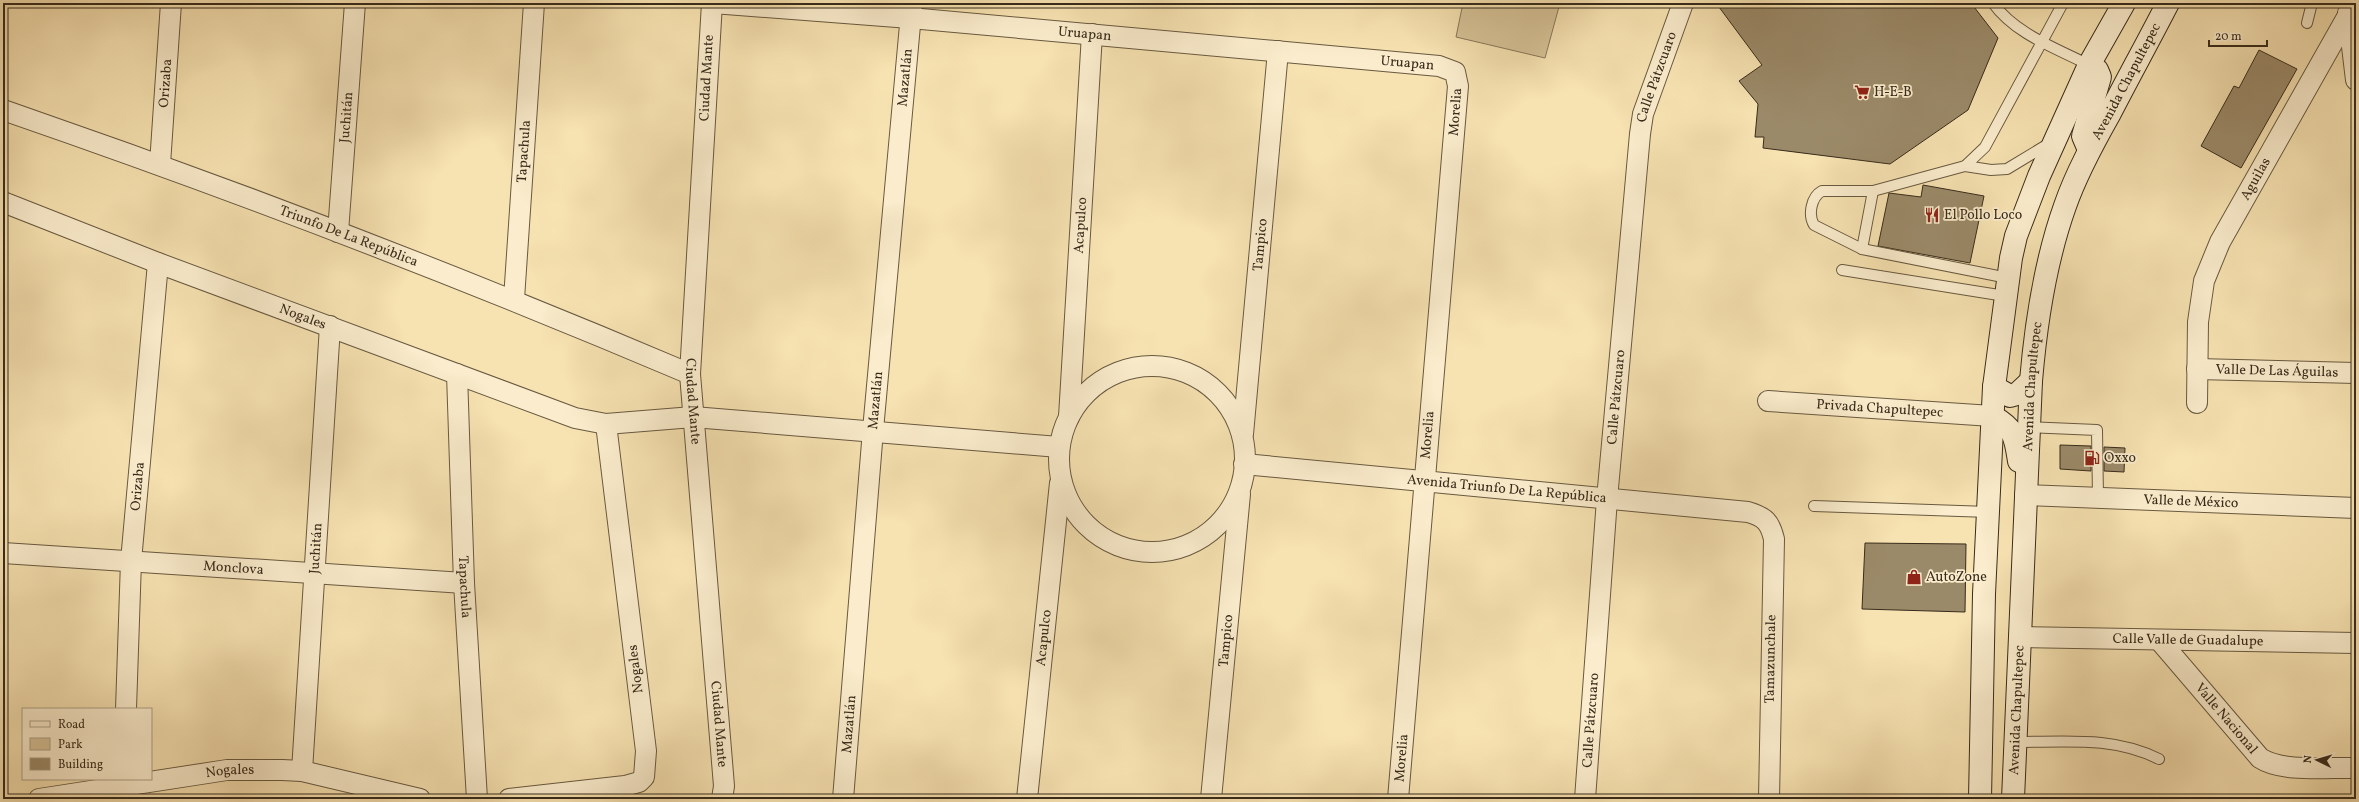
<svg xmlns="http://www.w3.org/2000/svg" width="2359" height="802" viewBox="0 0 2359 802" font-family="Vollkorn,serif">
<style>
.green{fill:#d7c398;stroke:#88775a}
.building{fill:#9b8a69;stroke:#382b1b}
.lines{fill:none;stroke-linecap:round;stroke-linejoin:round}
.service-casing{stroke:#685940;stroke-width:12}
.minor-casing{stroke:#685940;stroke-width:22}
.secondary-casing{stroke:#382b1b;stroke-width:24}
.service{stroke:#faeccc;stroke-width:10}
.minor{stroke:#faeccc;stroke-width:20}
.secondary{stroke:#faeccc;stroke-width:22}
.labels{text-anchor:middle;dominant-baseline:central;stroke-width:3.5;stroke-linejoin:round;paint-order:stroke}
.street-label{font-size:14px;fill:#382b1b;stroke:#faeccc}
.poi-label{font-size:14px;fill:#382b1b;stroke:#faeccc;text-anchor:start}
</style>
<rect width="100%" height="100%" fill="#f7e2b1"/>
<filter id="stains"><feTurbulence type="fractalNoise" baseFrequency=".005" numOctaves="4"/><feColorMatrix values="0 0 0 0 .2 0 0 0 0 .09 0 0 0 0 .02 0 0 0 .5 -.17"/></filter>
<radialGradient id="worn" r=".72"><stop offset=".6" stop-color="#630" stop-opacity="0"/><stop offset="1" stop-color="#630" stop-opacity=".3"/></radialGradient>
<path class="green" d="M1463,3H1560L1545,58L1456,37Z"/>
<g class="building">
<path d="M1716,3H1971L1998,38L1968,110L1890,164L1763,148L1764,137H1755L1758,104L1739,81L1762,65Z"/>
<path d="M2259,50L2297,69L2241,168L2201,146L2234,86L2239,88Z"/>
<path d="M1923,185L1984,196L1970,263L1878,246L1889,193L1921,197Z"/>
<path d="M2060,445L2091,446V471L2060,469Z"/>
<path d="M2104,447L2125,448L2124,472L2104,471Z"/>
<path d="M1865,543L1966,544L1965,612L1862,609Z"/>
</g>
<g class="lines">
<g class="service-casing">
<g id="service">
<path d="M1993,3C2015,34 2056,48 2089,65"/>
<path d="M2307,23L2312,3"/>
<path d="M1965,166L1985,147L2063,3"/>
<path d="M1862,249L1873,191"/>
<path d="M1842,270L2005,296"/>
<path d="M2008,278L1862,249L1814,225C1808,215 1811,197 1822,191H1873L1965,166L1991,170L2007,169L2050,143"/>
<path d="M2029,427L2097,430L2098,498"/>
<path d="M1814,506L1989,512"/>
<path d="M2015,742C2066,742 2113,736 2159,759"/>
</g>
</g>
<g class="minor-casing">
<g id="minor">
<path id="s1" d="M712,3L690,374L724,786L722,799"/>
<path id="s2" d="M713,3L910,18L1373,60L1439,66L1455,72L1458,86L1398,799"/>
<path d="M2348,13L2356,80"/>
<path id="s3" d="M3,110C235,190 464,278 690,374"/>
<path id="s4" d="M160,164L171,3"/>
<path id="s5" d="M3,202L158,263L575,418L606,424L693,417L1059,447"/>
<path id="s6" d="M338,232L355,3"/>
<path id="s7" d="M514,299L534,3"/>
<circle cx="1152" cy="459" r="93"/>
<path id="s8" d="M2197,369L2356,373"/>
<path id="s9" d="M457,374L464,583L477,799"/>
<path id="s10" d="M1768,401L1992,416"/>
<path id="s11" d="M2197,403L2198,322L2204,281L2220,242L2355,3"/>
<path id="s12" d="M1069,417L1092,34"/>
<path id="s13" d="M1243,434L1278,51"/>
<path id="s14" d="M1244,464L1748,512C1765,517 1770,522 1774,539L1769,799"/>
<path id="s15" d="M2025,495L2356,508"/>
<path id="s16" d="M3,553L464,583"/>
<path id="s17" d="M2019,637L2356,643"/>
<path id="s18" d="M2160,641L2260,758C2283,773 2329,767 2356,768"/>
<path id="s19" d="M126,709L131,561L158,263"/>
<path id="s20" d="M302,771L330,326"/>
<path id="s21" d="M39,799L227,770H282L302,771L420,799"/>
<path d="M509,799L625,786L639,782L644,777L646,751L606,424"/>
<path id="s22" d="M843,799L873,430L912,3"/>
<path id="s23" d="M1027,799L1060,483"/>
<path id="s24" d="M1211,799L1240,494"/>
<path id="s25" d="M1585,799L1607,499L1640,134L1643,114L1683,3"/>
</g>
</g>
<g class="secondary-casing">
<g id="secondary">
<path d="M2089,150L2083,136L2100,77L2097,70L2089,65"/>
<path d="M1994,387L2010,396L2017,394L2031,381"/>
<path d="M1992,416C2015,429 2015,436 2019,461"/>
<path d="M1980,799L1984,594L1994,387L2011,258L2016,236L2039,176L2089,65L2124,3"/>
<path id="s26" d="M2013,799L2031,381C2036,322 2045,262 2065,206C2076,174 2093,143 2110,113C2129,76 2149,40 2168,3"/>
</g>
</g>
<use href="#service" class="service"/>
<use href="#minor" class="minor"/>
<use href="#secondary" class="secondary"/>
</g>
<defs>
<g id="supermarket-bare" transform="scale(1.2)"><path d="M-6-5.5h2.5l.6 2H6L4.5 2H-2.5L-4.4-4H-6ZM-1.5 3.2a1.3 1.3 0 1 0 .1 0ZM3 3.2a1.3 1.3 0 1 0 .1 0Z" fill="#8f2418" stroke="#faeccc" stroke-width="2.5" paint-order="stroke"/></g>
<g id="restaurant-bare" transform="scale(1.2)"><path d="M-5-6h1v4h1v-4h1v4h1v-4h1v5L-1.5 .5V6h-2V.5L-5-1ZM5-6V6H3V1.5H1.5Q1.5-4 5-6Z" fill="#8f2418" stroke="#faeccc" stroke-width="2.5" paint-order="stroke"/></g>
<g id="fuel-bare" transform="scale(1.2)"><path d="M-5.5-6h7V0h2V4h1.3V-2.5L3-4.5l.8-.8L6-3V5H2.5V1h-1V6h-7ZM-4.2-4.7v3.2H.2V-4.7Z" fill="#8f2418" stroke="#faeccc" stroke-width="2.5" paint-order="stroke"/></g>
<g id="shop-bare" transform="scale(1.2)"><path d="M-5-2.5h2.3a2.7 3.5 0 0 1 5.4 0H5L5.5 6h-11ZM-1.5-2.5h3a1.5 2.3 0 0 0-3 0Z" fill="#8f2418" stroke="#faeccc" stroke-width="2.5" paint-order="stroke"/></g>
</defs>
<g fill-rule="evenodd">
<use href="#supermarket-bare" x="1862" y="92"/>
<use href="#restaurant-bare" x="1932" y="215"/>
<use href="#fuel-bare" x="2092" y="458"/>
<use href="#shop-bare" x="1914" y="577"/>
</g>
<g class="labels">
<g class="street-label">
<text stroke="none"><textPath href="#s2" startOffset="373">Uruapan</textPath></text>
<text stroke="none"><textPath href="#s2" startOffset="697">Uruapan</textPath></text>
<text stroke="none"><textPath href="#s25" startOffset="727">Calle Pátzcuaro</textPath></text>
<text transform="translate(707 78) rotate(-87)">Ciudad Mante</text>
<text stroke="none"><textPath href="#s22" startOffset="724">Mazatlán</textPath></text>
<text stroke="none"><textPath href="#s26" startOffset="736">Avenida Chapultepec</textPath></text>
<text stroke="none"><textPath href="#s4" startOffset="81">Orizaba</textPath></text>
<text transform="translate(1456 112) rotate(-86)">Morelia</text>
<text stroke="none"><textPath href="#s6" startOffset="115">Juchitán</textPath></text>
<text stroke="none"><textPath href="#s7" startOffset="148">Tapachula</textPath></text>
<text stroke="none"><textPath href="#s11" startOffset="237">Aguilas</textPath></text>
<text stroke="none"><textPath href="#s12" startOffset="192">Acapulco</textPath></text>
<text stroke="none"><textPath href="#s3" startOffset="368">Triunfo De La República</textPath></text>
<text stroke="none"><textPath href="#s13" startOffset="190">Tampico</textPath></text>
<text stroke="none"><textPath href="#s5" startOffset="321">Nogales</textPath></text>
<text stroke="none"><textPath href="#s8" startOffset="80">Valle De Las Águilas</textPath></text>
<text stroke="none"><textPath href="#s26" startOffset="413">Avenida Chapultepec</textPath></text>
<text stroke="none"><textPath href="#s25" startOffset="403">Calle Pátzcuaro</textPath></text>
<text stroke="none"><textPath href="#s1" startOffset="399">Ciudad Mante</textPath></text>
<text stroke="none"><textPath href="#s22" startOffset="400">Mazatlán</textPath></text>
<text stroke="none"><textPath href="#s10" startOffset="112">Privada Chapultepec</textPath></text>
<text transform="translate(1428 435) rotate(-85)">Morelia</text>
<text stroke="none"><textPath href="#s19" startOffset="223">Orizaba</textPath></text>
<text stroke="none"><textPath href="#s14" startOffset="264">Avenida Triunfo De La República</textPath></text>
<text stroke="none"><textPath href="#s15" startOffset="166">Valle de México</textPath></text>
<text stroke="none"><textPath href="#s20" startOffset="223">Juchitán</textPath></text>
<text stroke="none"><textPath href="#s16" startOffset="231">Monclova</textPath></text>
<text stroke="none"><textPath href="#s9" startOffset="213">Tapachula</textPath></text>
<text stroke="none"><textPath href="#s23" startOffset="162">Acapulco</textPath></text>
<text stroke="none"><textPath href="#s24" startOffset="159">Tampico</textPath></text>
<text stroke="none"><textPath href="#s17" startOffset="169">Calle Valle de Guadalupe</textPath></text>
<text transform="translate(1771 659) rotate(-89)">Tamazunchale</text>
<text transform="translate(636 669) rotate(-97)">Nogales</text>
<text stroke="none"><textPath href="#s26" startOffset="89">Avenida Chapultepec</textPath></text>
<text stroke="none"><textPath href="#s18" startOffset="102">Valle Nacional</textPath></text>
<text stroke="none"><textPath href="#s25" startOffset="79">Calle Pátzcuaro</textPath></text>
<text stroke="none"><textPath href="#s1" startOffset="723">Ciudad Mante</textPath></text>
<text stroke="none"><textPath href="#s22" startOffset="75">Mazatlán</textPath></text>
<text transform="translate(1402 758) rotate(-85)">Morelia</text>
<text stroke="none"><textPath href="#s21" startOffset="193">Nogales</textPath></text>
</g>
<g class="poi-label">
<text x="1874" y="92">H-E-B</text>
<text x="1944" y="215">El Pollo Loco</text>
<text x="2104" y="458">Oxxo</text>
<text x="1926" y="577">AutoZone</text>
</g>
</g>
<rect width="2359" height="802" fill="none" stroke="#f7e2b1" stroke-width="16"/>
<rect x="4" y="4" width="2351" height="794" fill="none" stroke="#382b1b" stroke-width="2"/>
<rect x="8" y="8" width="2343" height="786" fill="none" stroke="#382b1b"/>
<rect x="22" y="708" width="130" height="72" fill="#faeccc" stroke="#ac9f85"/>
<rect x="30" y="721" width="20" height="6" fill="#faeccc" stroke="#ac9f85"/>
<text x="58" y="728" font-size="12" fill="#382b1b">Road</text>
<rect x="30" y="738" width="20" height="12" fill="#d7c398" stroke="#ac9f85"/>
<text x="58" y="748" font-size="12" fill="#382b1b">Park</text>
<rect x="30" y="758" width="20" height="12" fill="#9b8a69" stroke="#ac9f85"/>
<text x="58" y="768" font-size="12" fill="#382b1b">Building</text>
<g transform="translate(2317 760) rotate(275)" stroke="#faeccc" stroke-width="3" paint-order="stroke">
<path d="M0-3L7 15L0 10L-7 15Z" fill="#382b1b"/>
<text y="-6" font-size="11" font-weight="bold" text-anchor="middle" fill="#382b1b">N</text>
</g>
<path d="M2209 40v6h58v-6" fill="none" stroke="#382b1b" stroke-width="2"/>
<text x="2215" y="40" font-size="12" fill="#382b1b" stroke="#faeccc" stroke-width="3" paint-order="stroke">20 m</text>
<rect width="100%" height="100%" filter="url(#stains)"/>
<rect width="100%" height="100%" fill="url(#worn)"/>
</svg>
